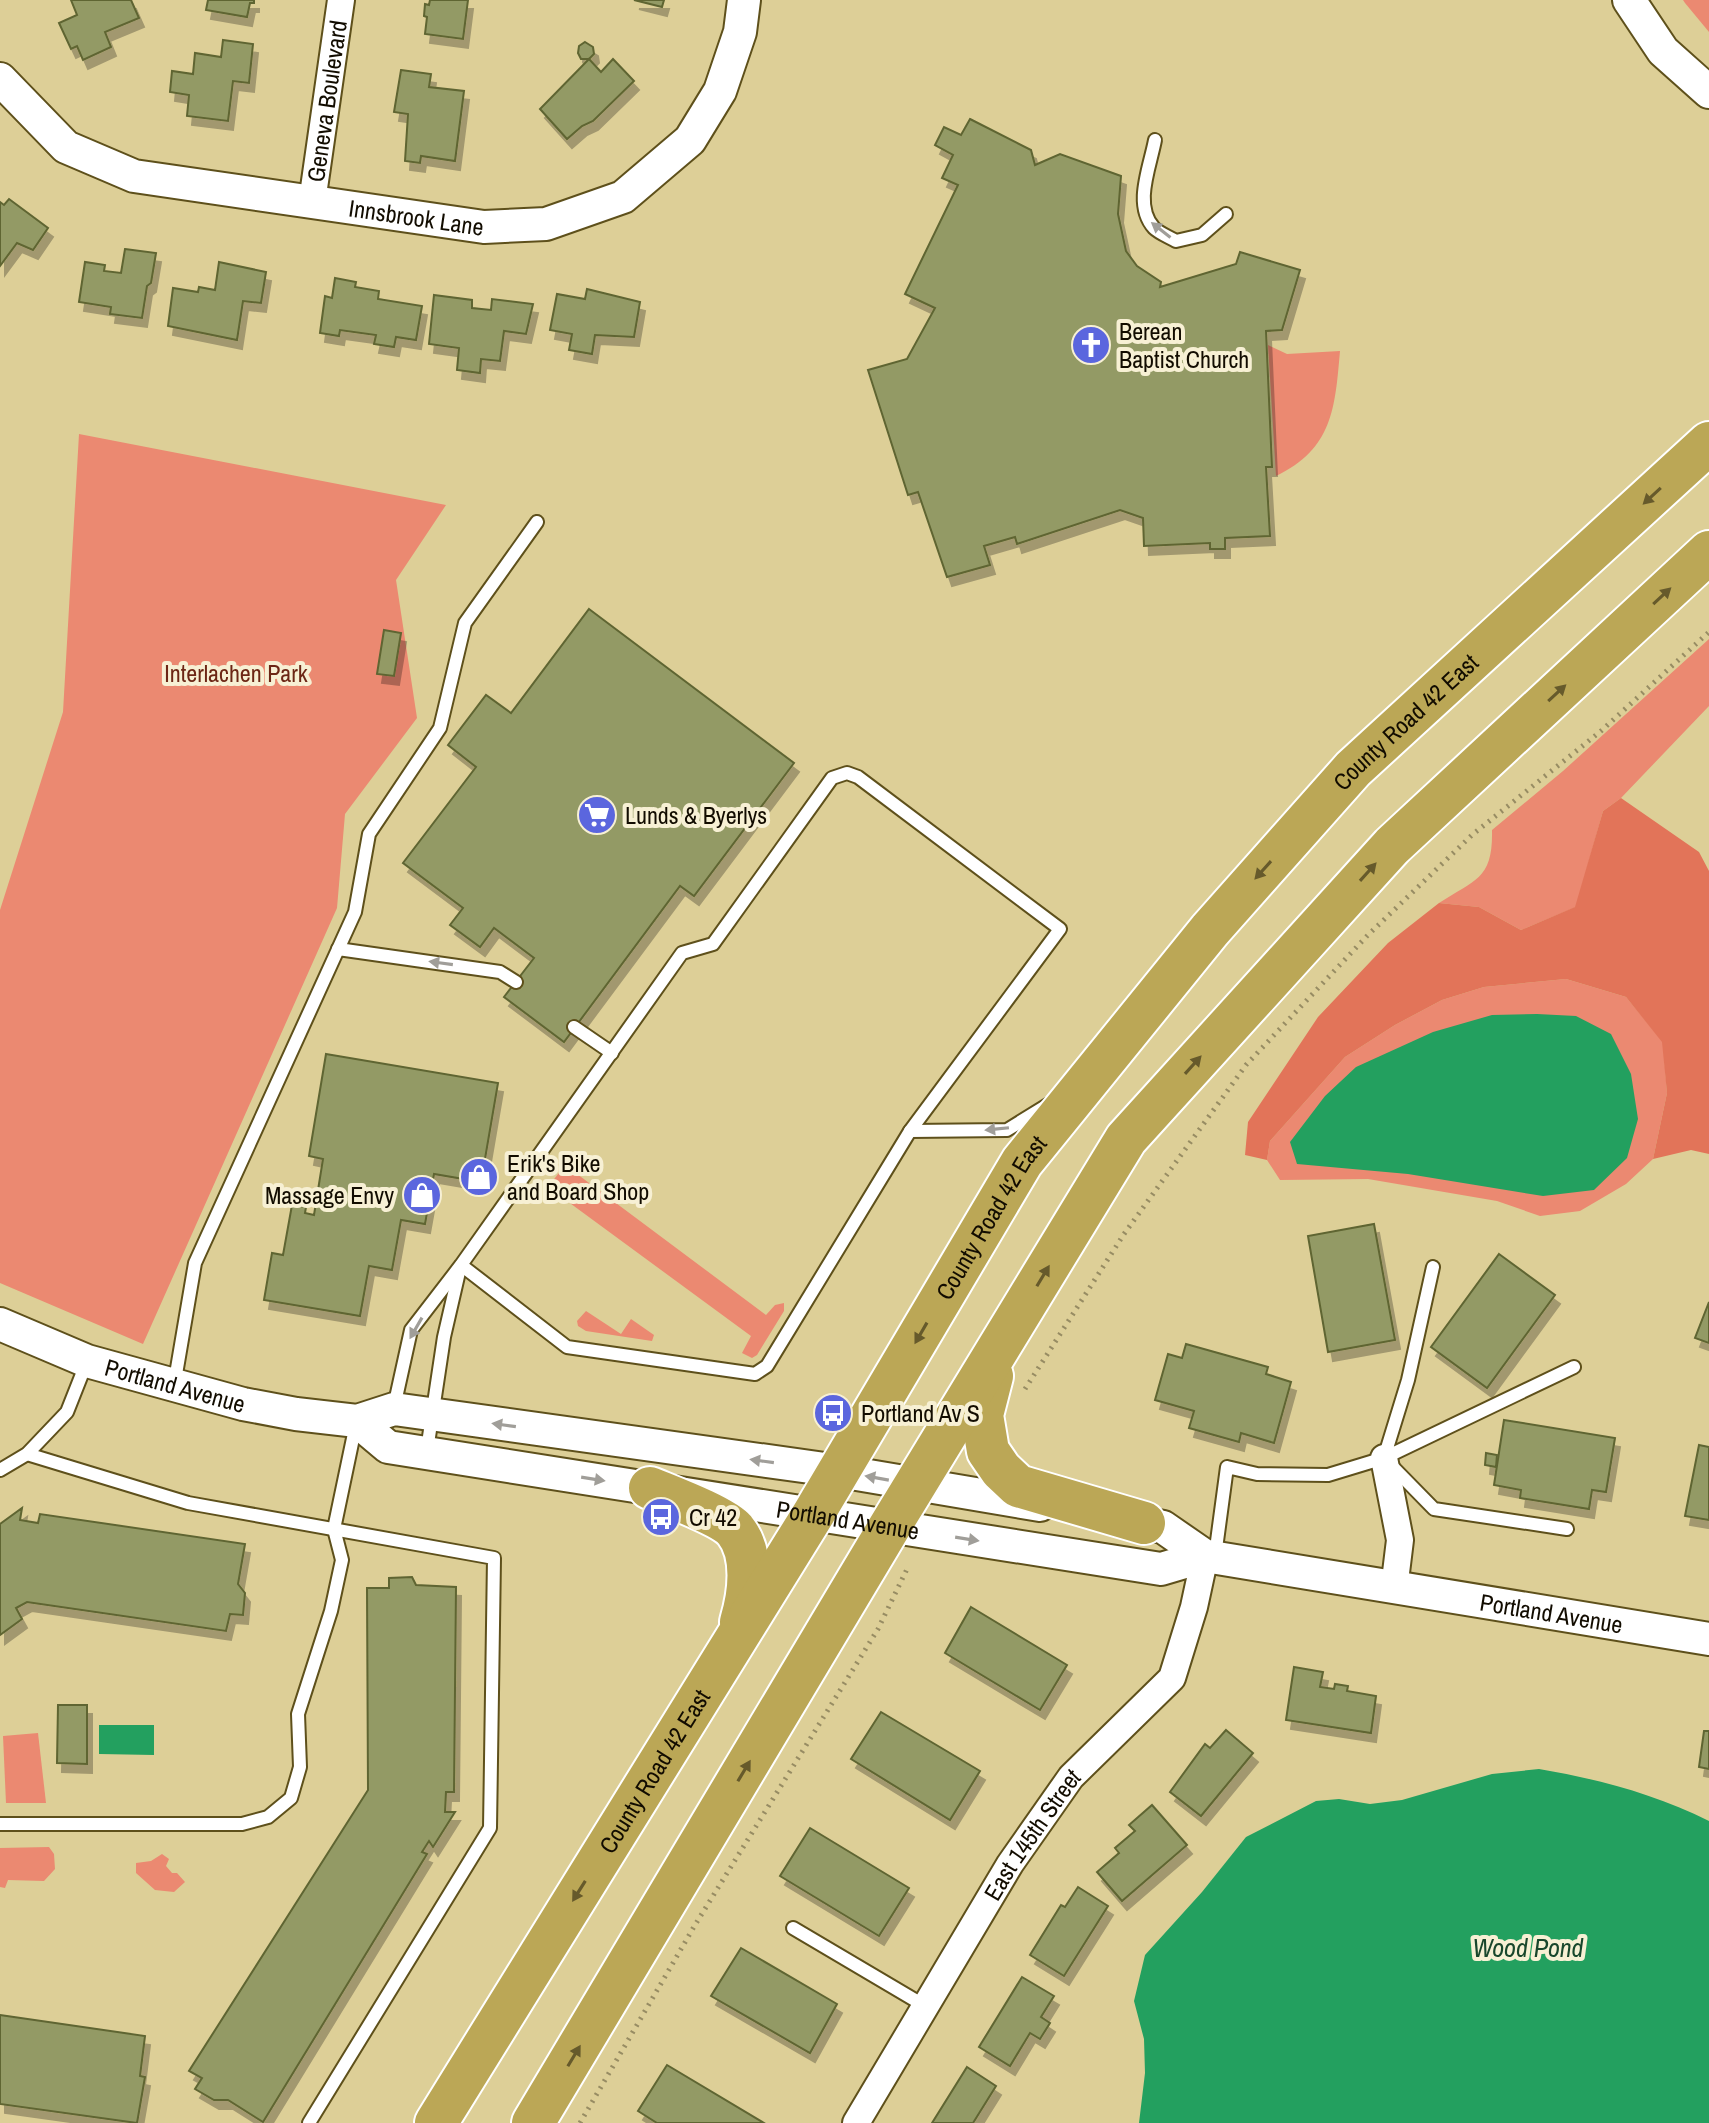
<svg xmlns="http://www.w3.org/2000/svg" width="1709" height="2123" viewBox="0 0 1709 2123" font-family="'Archivo Narrow',sans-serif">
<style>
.green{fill:#eb8971}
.forest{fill:#e27459}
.water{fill:#23a05f}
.building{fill:#939a65;stroke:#5f6532;stroke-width:2;filter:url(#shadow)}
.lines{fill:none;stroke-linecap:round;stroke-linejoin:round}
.service-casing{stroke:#5e501b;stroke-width:16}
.minor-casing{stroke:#5e501b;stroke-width:30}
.tertiary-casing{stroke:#5e501b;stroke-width:36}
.trunk-casing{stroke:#fff;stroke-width:46}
.path{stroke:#978c63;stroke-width:5;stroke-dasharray:2 6;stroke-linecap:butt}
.service{stroke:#fff;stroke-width:12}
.minor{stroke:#fff;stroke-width:26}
.tertiary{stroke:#fff;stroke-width:32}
.trunk{stroke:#bba756;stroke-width:42}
.oneway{fill:#a09e99}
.oneway2{fill:#665a2b}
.labels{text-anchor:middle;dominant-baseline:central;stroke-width:8;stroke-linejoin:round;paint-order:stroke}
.street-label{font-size:24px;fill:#120c00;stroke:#f7f0d4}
.poi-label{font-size:24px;fill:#120c00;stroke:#f7f0d4;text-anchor:start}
.park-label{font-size:24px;fill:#6c2615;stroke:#f7f0d4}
.water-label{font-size:26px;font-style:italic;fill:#19472c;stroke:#f7f0d4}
</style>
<defs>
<filter id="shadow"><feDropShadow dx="5" dy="9" stdDeviation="0" flood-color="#0004"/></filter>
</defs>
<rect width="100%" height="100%" fill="#ddcf97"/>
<g class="green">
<path d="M1683,0H1709V32L1685,3Z"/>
<path d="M1268,345L1287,354L1340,351C1335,408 1333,449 1276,476Z"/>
<path d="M79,434L446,505L396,580L417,718L345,814L337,908L143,1344L0,1283V910L63,712Z"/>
<path d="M1709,639V706L1621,798L1603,811L1576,907L1521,930L1479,907L1439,903C1476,879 1493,879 1492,830L1563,771Z"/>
<path d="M1566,979L1626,997L1663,1042L1667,1093L1653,1159L1626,1184L1580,1211L1540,1216L1497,1201L1368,1179L1280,1180L1267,1160L1270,1141L1345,1057L1395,1025L1442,1000L1484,987Z"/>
<path d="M565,1165L766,1315L775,1305L784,1303V1311L757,1355L752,1358L742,1353L751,1336L548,1187Z"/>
<path d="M586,1311L621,1334L631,1319L654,1335L652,1341L586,1331L578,1326L577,1321Z"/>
<path d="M38,1733L46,1803H6L3,1736Z"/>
<path d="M49,1847L54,1854L55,1869L44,1881L8,1880L5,1888L0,1887V1848Z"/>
<path d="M162,1854L169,1859L166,1866L172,1873H177L185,1882L174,1892L155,1890L136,1873V1863L151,1861Z"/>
</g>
<path class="forest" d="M1621,798L1699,852L1709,871V1154L1691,1150L1653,1159L1667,1093L1662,1042L1626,997L1566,979L1484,987L1442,1000L1395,1025L1345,1057L1270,1141L1267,1160L1245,1155L1248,1122L1318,1017L1388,943L1439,903L1479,907L1521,930L1575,907L1603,811Z"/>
<g class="water">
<path d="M1537,1014L1576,1016L1611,1034L1631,1074L1638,1119L1627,1158L1594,1190L1543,1196L1408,1174L1297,1164L1290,1142L1325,1096L1356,1067L1433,1032L1492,1015Z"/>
<path d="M99,1725H154V1755L99,1754Z"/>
<path d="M1539,1769C1598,1779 1655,1794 1709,1821V2123H1139L1145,2073L1144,2039L1134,2001L1145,1955L1202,1892L1246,1837L1316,1801L1339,1799L1370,1804L1402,1800L1492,1774Z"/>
</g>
<g class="building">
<path d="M71,0H131L139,18L105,32L111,47L83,60L77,46L71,49L59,23L77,15Z"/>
<path d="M208,0H254V3H250L247,17L206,10Z"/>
<path d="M430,0H468L463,39L425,34L427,17L424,16L425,4L429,5Z"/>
<path d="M634,0H664L662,7Z"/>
<path d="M223,40L253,44L249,83L233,81L228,121L187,116L189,95L170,92L172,71L193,74L195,53L221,57Z"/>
<path d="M585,42L593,47L594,54L589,59H581L578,53L579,46Z"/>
<path d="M589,59L601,72L613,59L634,81L593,121L582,126L567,139L540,109Z"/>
<path d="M401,70L431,74L429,87L464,91L455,161L421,156L420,163L405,161L408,114L394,112Z"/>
<path d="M970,119L1031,150L1035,165L1060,154L1121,176L1118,214L1126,251L1137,266L1161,282L1160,287L1236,264L1240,252L1300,270L1282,330L1266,331L1272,467H1266L1270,536L1225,538V549H1210V543L1144,546L1143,518L1120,510L1017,544L1015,537L984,546L990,565L947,577L918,492L908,495L868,370L907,359L935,308L905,294L958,185L942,178L953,155L935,145L944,127L961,135Z"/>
<path d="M9,199L48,228L33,250L17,243L0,266V202L4,205Z"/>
<path d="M125,249L156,253L151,283L147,286L142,318L110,314L111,307L79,302L85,262L105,265L104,271L121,273Z"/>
<path d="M219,262L266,272L261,303L243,301L237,340L168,326L173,288L198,292L199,287L215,290Z"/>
<path d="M335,278L356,282L355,287L379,291L378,299L422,306L416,340L396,337L394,347L374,344L376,335L340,330L339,336L320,333L325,296L332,298Z"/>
<path d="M587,289L640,302L634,337L595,335L592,354L569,350L572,334L550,330L557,294L585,299Z"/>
<path d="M434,295L472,300V308L491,310L492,299L533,304L526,334L504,331L500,361L481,359L480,373L457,370L459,348L429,344Z"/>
<path d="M589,609L794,763L694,896L680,886L564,1042L504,997L534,958L494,928L480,947L450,925L463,908L403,863L476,767L448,745L486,695L511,713Z"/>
<path d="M384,630L401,633L394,676L377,674Z"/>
<path d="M326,1054L498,1083L481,1182L434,1174L425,1224L401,1220L392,1270L369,1266L360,1316L264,1300L272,1253L283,1255L292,1205L306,1207L305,1213L314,1215L323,1159L309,1156Z"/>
<path d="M1374,1224L1395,1340L1328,1352L1308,1236Z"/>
<path d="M1499,1254L1555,1295L1487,1388L1431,1347Z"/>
<path d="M1709,1302V1343L1695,1338Z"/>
<path d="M1186,1344L1268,1367L1266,1374L1291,1382L1274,1443L1241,1433L1239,1442L1189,1428L1194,1411L1155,1400L1168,1354L1182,1358Z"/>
<path d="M1504,1420L1615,1438L1606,1492L1592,1490L1589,1509L1520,1498L1521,1490L1494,1485Z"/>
<path d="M1699,1445L1709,1447V1520L1685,1516Z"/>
<path d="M1486,1453L1497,1455L1496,1467L1485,1465Z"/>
<path d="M22,1508L20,1520L38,1523L40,1514L245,1544L238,1584L245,1593L243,1615L230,1614L226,1631L27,1602L16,1608L22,1619L0,1635V1524Z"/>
<path d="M412,1577L416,1585L456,1587L454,1792H446L445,1812H455L433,1847L429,1841L422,1852L427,1854L263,2122L228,2100H214L195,2089L202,2078L189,2071L368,1790L367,1588H389V1578Z"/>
<path d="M971,1607L1067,1665L1040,1710L945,1653Z"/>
<path d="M1294,1667L1323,1672L1320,1687L1334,1689L1335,1684L1348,1686L1347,1691L1376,1696L1371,1733L1286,1720Z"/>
<path d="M58,1705H87V1764L57,1763Z"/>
<path d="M881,1712L980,1771L950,1820L851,1759Z"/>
<path d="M1226,1730L1253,1753L1201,1816L1170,1792L1205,1744L1210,1748Z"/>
<path d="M1704,1731H1709V1769L1699,1767Z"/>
<path d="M1152,1805L1187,1845L1122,1901L1097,1872L1119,1853L1115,1848L1135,1831L1129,1825Z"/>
<path d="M810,1828L909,1888L879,1936L780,1876Z"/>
<path d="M1078,1887L1108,1906L1064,1976L1030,1955L1061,1905L1065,1907Z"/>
<path d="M741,1948L837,2004L810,2053L711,1996Z"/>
<path d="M1022,1977L1054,1996L1041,2017L1050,2023L1040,2039L1030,2033L1010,2066L979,2047Z"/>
<path d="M0,2015L145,2036L140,2076L145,2077L137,2123L0,2104Z"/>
<path d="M667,2065L764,2123H657L638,2111Z"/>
<path d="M967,2067L996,2086L973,2123H932Z"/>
</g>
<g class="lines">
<g class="service-casing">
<g id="service">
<path d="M1155,140C1150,167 1133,205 1154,228C1159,233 1169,237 1176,241L1202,235L1226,214"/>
<path d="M338,949L500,972L516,982"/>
<path d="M574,1027L612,1053"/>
<path d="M910,1131L1007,1130L1049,1104"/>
<path d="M1433,1267L1408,1380L1384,1458L1574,1367"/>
<path d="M174,1386L195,1263L355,912L369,834L440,728L465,623L537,522"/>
<path d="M394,1407L411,1330L461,1265L682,953L713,944L832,778L847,773L858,777L1060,929L910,1131L767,1366L755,1374L567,1347L461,1265"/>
<path d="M427,1450L444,1337L459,1272"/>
<path d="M27,1454L188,1503L494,1558L490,1828L309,2123"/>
<path d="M0,1470L27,1454L67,1412L86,1364"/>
<path d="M1215,1556L1227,1467L1257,1474L1328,1475L1384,1458L1434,1509L1567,1529"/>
<path d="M0,1824H242L268,1817L291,1798L300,1767L298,1714L331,1611L342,1560L334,1529L356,1424"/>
<path d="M793,1928L925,2006"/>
</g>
</g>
<g class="minor-casing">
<g id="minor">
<path id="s1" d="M312,202L341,0"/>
<path d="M1384,1458L1400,1540L1394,1589"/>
<path id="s2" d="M856,2123L1010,1864L1071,1777L1172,1678L1194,1607L1205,1556"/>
</g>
</g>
<g class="tertiary-casing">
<g id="tertiary">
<path d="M1629,0L1663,51L1709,92"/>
<path id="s3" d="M0,79L66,147L134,176L484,227L546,224L623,197L690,140L720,91L740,32L744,0"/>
<path id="s4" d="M0,1324L87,1361L243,1404L296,1414L357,1421L394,1409L839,1471L1040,1505"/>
<path id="s5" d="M357,1421L388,1447L1161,1569L1205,1556L1709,1639"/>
<path d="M1122,1519L1163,1527L1205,1556"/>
</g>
</g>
<g class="trunk-casing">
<g id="trunk">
<path d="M992,1376L982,1415L988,1451L1001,1470L1018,1486L1144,1523"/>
<path d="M650,1488C669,1496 723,1516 735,1530C755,1555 749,1595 741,1622"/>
<path id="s6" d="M436,2123L814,1513L1022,1162L1210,930L1353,769L1709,443"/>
<path d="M533,2123L890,1526L1126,1139L1392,846L1709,552"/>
</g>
</g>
<g class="path">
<path d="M1025,1389L1124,1234L1246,1065L1367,936L1472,835L1601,731L1709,632"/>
<path d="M580,2123L695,1925L878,1629L908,1567"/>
</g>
<use href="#service" class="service"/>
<use href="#minor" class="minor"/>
<use href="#tertiary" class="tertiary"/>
<use href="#trunk" class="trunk"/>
</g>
<defs><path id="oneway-solid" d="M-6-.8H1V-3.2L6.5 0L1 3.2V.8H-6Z" transform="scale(2)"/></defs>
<g class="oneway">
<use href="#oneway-solid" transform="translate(1161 230) rotate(-142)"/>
<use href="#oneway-solid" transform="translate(441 963) rotate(-172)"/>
<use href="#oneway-solid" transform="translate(997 1129) rotate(174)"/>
<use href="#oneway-solid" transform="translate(416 1328) rotate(120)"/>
<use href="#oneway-solid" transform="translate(504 1425) rotate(-172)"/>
<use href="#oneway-solid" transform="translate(762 1461) rotate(-172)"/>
<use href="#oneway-solid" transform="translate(877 1478) rotate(-170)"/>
<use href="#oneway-solid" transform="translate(593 1479) rotate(9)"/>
<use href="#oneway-solid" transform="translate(967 1539) rotate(9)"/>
</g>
<g class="oneway2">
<use href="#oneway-solid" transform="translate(1652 496) rotate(137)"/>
<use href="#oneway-solid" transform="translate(1662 596) rotate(-43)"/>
<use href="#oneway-solid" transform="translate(1557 693) rotate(-43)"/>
<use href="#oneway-solid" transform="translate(1263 870) rotate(132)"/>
<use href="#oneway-solid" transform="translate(1368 872) rotate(-48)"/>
<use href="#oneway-solid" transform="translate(1193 1065) rotate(-48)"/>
<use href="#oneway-solid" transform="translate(1043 1276) rotate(-59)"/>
<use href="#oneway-solid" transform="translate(921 1333) rotate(120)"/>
<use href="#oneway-solid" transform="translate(744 1771) rotate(-59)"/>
<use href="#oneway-solid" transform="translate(579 1891) rotate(122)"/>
<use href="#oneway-solid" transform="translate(574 2056) rotate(-59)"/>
</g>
<defs>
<g id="church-disc" transform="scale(2)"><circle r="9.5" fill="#5b66de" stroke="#f7f0d4"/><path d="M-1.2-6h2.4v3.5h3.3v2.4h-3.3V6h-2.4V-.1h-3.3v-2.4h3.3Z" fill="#fff"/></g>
<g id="supermarket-disc" transform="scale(2)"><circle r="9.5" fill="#5b66de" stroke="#f7f0d4"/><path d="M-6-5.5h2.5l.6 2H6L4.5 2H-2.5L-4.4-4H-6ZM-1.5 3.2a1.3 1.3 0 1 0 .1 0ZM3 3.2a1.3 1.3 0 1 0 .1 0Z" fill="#fff"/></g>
<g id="shop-disc" transform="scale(2)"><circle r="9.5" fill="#5b66de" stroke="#f7f0d4"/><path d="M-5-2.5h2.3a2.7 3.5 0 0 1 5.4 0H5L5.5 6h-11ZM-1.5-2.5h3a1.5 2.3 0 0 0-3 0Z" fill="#fff"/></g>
<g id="bus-disc" transform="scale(2)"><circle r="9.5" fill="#5b66de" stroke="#f7f0d4"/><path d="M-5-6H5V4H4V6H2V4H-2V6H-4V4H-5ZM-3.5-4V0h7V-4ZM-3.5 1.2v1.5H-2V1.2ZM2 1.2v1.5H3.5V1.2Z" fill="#fff"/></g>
</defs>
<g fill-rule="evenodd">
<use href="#church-disc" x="1091" y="345"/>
<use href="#supermarket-disc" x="597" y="815"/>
<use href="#shop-disc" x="479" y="1177"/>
<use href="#shop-disc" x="422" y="1195"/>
<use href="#bus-disc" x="833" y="1413"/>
<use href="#bus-disc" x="661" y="1517"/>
</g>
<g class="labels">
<g class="street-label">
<text stroke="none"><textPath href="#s1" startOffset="102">Geneva Boulevard</textPath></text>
<text stroke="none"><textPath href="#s3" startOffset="454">Innsbrook Lane</textPath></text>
<text stroke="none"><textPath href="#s6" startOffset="1710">County Road 42 East</textPath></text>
<text stroke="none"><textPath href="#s6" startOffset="1062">County Road 42 East</textPath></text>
<text stroke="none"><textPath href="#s4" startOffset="186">Portland Avenue</textPath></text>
<text stroke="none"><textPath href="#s5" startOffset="506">Portland Avenue</textPath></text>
<text stroke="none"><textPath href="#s5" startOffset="1220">Portland Avenue</textPath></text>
<text stroke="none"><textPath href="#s6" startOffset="414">County Road 42 East</textPath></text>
<text stroke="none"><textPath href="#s2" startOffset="338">East 145th Street</textPath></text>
</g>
<g class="poi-label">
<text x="1119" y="331">Berean<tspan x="1119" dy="28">Baptist Church</tspan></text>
<text x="625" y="815">Lunds &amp; Byerlys</text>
<text x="507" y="1163">Erik's Bike<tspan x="507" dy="28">and Board Shop</tspan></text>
<text x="394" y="1195" text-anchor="end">Massage Envy</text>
<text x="861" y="1413">Portland Av S</text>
<text x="689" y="1517">Cr 42</text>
</g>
<g class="park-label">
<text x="236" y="673">Interlachen Park</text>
</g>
<g class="water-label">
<text x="1528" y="1947">Wood Pond</text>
</g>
</g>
</svg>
